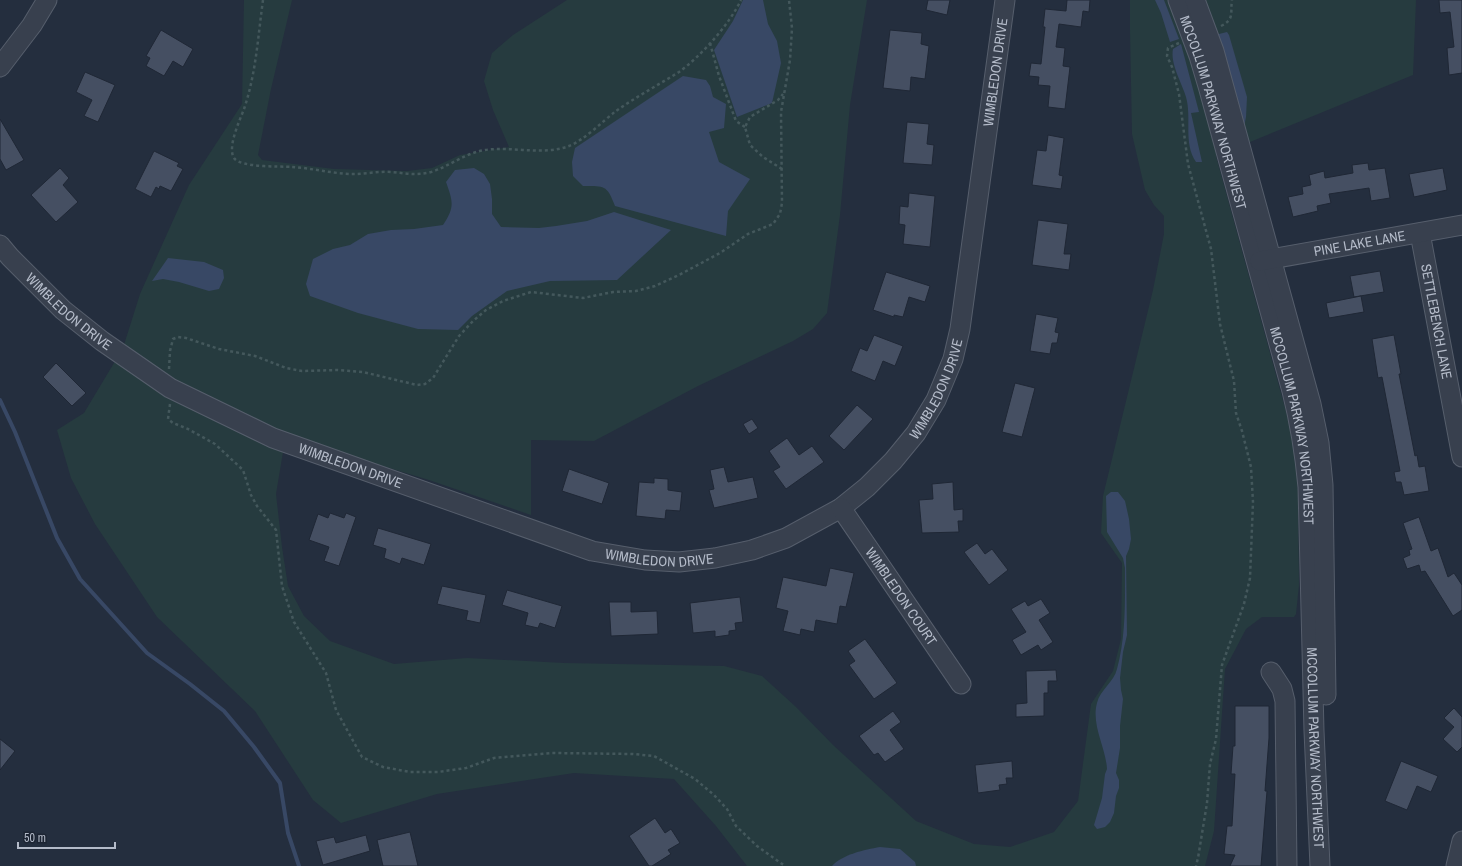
<svg xmlns="http://www.w3.org/2000/svg" width="1462" height="866" viewBox="0 0 1462 866" font-family="'Archivo Narrow',sans-serif">
<style>
.green{fill:#263b3f}
.water{fill:#384865}
.lines{fill:none;stroke-linecap:round;stroke-linejoin:round}
.stream{stroke:#384865;stroke-width:4}
.building{fill:#454f62;stroke:#1f2735}
.minor-casing{stroke:#565e6c;stroke-width:21}
.path{stroke:#44585c;stroke-width:2.5;stroke-dasharray:3 3;stroke-linecap:butt}
.minor{stroke:#38404e;stroke-width:19}
.labels{text-anchor:middle;dominant-baseline:central;stroke-width:4;stroke-linejoin:round;paint-order:stroke}
.street-label{font-size:14px;fill:#b4bbc9;stroke:#1d2533}
</style>
<rect width="100%" height="100%" fill="#242e3e"/>
<path class="green" d="M244,0H292L271,89L258,155L262,160L334,169L407,171L432,168L460,155L509,147L493,110L484,81L492,53L513,35L567,0H867L850,105L840,215L827,313L813,329L793,341L698,386L594,441L531,440V515L429,480L356,458L297,437L283,452L276,494L282,547L288,586L304,616L330,641L394,664L467,658L564,663L724,666L762,676L796,707L833,745L916,821L974,844L1010,847L1054,832L1078,801L1091,704L1113,671L1121,639L1122,563L1101,533L1103,496L1153,290L1164,234V216L1154,205L1145,190L1132,134L1130,30V0H1416L1413,75L1216,156L1293,437L1297,470L1298,495L1299,585L1296,614L1294,617H1262L1246,629L1225,669L1214,831L1205,866H747L716,826L674,779L574,773L437,794L341,823L313,800L255,711L157,617L95,524L71,478L57,430L84,413L123,348L140,294L189,185L242,104Z"/>
<g class="water">
<path d="M743,0H763L768,24L777,41L781,63L772,103L737,117L714,50L733,21Z"/>
<path d="M1155,0H1164L1179,39L1170,42L1161,13Z"/>
<path d="M1227,32L1229,35L1247,97L1246,117L1244,127L1215,35Z"/>
<path d="M1181,44L1199,112L1191,113L1202,162H1196C1183,143 1192,118 1186,97C1182,83 1170,64 1173,49Z"/>
<path d="M683,76L706,80L710,86L713,97L726,104L724,128L709,132L719,162L750,179L728,211L726,236L615,206C607,185 605,186 583,186L573,176L572,162L575,148Z"/>
<path d="M474,168L484,174L490,184L492,199V214L501,227L539,228L556,226L587,221L614,212L671,230L617,280L550,281L507,291L472,316L458,330L418,329L358,313L310,296L306,284L313,259L333,249L350,245L368,234L391,230L414,229L443,225C455,207 453,202 446,182L455,170Z"/>
<path d="M168,258L204,262L223,270L224,278L219,289L209,291L179,282L163,279L152,281Z"/>
<path d="M1111,492H1118L1125,501L1129,519L1131,539L1129,549L1126,556L1127,635L1123,652L1120,678L1121,690L1123,699L1120,726V748L1116,773L1119,780V788L1116,796L1114,813L1110,822L1105,827L1097,829L1094,825L1102,798L1105,774L1107,769C1106,748 1091,725 1097,703C1100,690 1114,682 1117,669C1126,636 1125,601 1125,568L1123,558L1107,532L1106,496Z"/>
<path d="M880,847L900,849L915,862L916,866H832C843,854 864,850 880,847Z"/>
</g>
<g class="lines">
<path class="stream" d="M0,400L15,432L57,538L80,579L147,653L190,684L224,711L254,747L280,783L288,833L299,866"/>
</g>
<g class="building">
<path d="M928,0H950L947,15L926,10Z"/>
<path d="M1067,0H1090L1089,12L1083,11L1081,27L1059,24L1056,47L1065,48L1063,66L1070,67L1065,109L1048,107L1050,86L1038,85L1039,77L1029,76L1031,63L1041,64L1045,27H1043L1045,9L1066,11Z"/>
<path d="M1439,0H1462V73L1449,75L1447,48L1454,47L1450,12L1440,13Z"/>
<path d="M161,30L193,49L183,67L173,61L164,76L146,66L150,58L146,56Z"/>
<path d="M890,30L922,33L921,44L929,46L925,79L911,77L910,91L883,88Z"/>
<path d="M85,72L115,85L98,122L84,116L92,100L76,92Z"/>
<path d="M0,119L24,160L6,170L0,159Z"/>
<path d="M907,122L929,124L927,144L934,145L932,165L903,163Z"/>
<path d="M1048,135L1064,138L1059,175L1063,176L1061,189L1032,185L1037,150L1046,151Z"/>
<path d="M154,151L179,163L177,166L183,169L171,191L160,186L159,189L156,187L151,197L135,189Z"/>
<path d="M1368,163L1369,170L1385,168L1390,198L1371,201L1369,188L1329,194L1331,203L1317,206L1318,211L1293,217L1288,197L1303,194L1302,187L1311,185L1309,175L1324,171L1325,178L1353,173L1352,165Z"/>
<path d="M60,168L69,178L63,185L78,202L56,222L31,195Z"/>
<path d="M1443,168L1447,190L1414,197L1409,174Z"/>
<path d="M909,193L935,196L930,247L903,244L905,225L899,224L900,206L908,207Z"/>
<path d="M1038,220L1068,224L1064,254H1071L1069,270L1032,265Z"/>
<path d="M1380,271L1384,292L1354,297L1350,276Z"/>
<path d="M886,272L930,286L925,302L909,297L903,317L894,315V317L873,310Z"/>
<path d="M1361,296L1364,312L1329,318L1326,303Z"/>
<path d="M1036,314L1058,318L1055,332L1059,333L1057,343H1052L1050,354L1030,351Z"/>
<path d="M874,335L903,346L895,366L883,361L875,381L851,371L860,348L867,351Z"/>
<path d="M1394,335L1401,374H1399L1415,456L1417,455L1419,467L1425,466L1429,491L1404,495L1401,482H1396L1394,472L1400,471L1382,377L1378,378L1372,339Z"/>
<path d="M56,363L86,393L72,406L43,377Z"/>
<path d="M1015,383L1035,388L1022,437L1002,432Z"/>
<path d="M857,405L873,419L844,450L829,436Z"/>
<path d="M752,419L758,428L749,434L743,424Z"/>
<path d="M787,438L799,455L812,446L824,462L786,489L773,471L780,467L769,451Z"/>
<path d="M724,467L728,482L753,477L758,498L714,508L709,490L714,489L710,470Z"/>
<path d="M569,469L609,483L602,504L562,491Z"/>
<path d="M654,478L668,479V490L682,492L680,511L666,510L665,519L636,516L639,482L654,483Z"/>
<path d="M953,482L954,510L963,509V521H958L959,532L922,533L919,500L933,499L932,484Z"/>
<path d="M330,513L344,518L346,513L356,517L339,566L324,561L329,547L309,540L318,514L328,518Z"/>
<path d="M1419,517L1431,551L1438,548L1448,577L1454,573L1462,585V610L1453,616L1425,571L1421,572L1419,565L1407,569L1403,558L1410,555L1409,550L1412,549L1403,523Z"/>
<path d="M378,528L431,544L424,565L402,558L400,564L384,558L386,549L373,545Z"/>
<path d="M977,543L985,554L992,549L1008,570L989,585L964,552Z"/>
<path d="M830,568L854,573L846,607L840,606L837,624L816,620L814,632L801,629L800,635L783,631L788,611L776,608L783,577L826,586Z"/>
<path d="M442,586L486,595L480,623L466,620L468,611L437,604Z"/>
<path d="M507,590L562,606L555,628L540,623L538,628L525,625L528,613L502,605Z"/>
<path d="M740,597L743,622L735,623L736,630L729,631V635L715,637V631L693,633L690,603Z"/>
<path d="M1041,599L1050,613L1039,620L1053,642L1041,650L1038,645L1021,655L1012,640L1026,632L1011,609L1025,601L1028,606Z"/>
<path d="M609,602H631V612L657,611L658,634L611,636Z"/>
<path d="M865,639L897,683L874,699L849,665L855,661L848,651Z"/>
<path d="M1056,670L1057,681H1048V693H1044V716L1016,717V704L1027,703L1026,671Z"/>
<path d="M1235,706H1269V738L1265,791H1267L1261,866H1230L1235,855L1224,854L1227,826H1232L1235,774H1231L1233,746H1235Z"/>
<path d="M1454,708L1462,717V747L1457,752L1443,739L1454,727L1444,718Z"/>
<path d="M893,711L901,722L890,730L904,749L885,762L878,753L874,755L859,736Z"/>
<path d="M0,739L15,751L0,770Z"/>
<path d="M1012,761L1013,778H1006L1007,784L999,785L1000,790L978,793L975,765Z"/>
<path d="M1401,761L1438,776L1431,792L1417,786L1407,810L1385,801Z"/>
<path d="M655,818L665,833L671,829L680,843L668,850L671,854L652,866H649L629,836Z"/>
<path d="M410,832L418,866H383L377,840Z"/>
<path d="M366,835L370,851L323,865L316,841L334,837L336,843Z"/>
</g>
<g class="lines">
<g class="minor-casing">
<g id="minor">
<path id="s1" d="M1178,0L1199,56L1208,86L1292,391C1300,423 1305,454 1308,487L1314,731L1320,866"/>
<path d="M1195,0L1214,51L1311,404L1319,443L1323,485L1326,695"/>
<path d="M0,67L32,25L47,0"/>
<path id="s2" d="M1420,233L1462,457"/>
<path id="s3" d="M0,245L10,257L63,310L102,341L170,388L273,438L592,551L645,560L679,562L715,558L752,550L786,538L841,508L867,487L893,461L916,433L936,400L953,359L960,329L1005,0"/>
<path id="s4" d="M1260,261L1462,225"/>
<path id="s5" d="M841,508L961,684"/>
<path d="M1271,672L1282,689L1285,701L1287,866"/>
<path d="M1456,866L1462,841"/>
</g>
</g>
<g class="path">
<path d="M263,0C258,36 256,74 244,109C240,120 227,147 234,158C241,168 280,166 292,167C312,168 333,174 354,174C366,174 378,171 391,172C404,173 417,176 431,172C450,166 465,153 485,150C512,146 543,156 569,146C583,141 603,121 616,111C636,97 658,85 679,72C701,56 729,25 741,0"/>
<path d="M1221,26C1235,19 1230,13 1232,0"/>
<path d="M710,43L719,76L736,121L745,127"/>
<path d="M1179,43L1168,48L1167,56L1172,67L1179,94L1188,164L1211,249L1220,324L1234,381L1236,413L1242,431L1251,467L1253,502L1250,578L1244,604L1222,665L1216,739L1210,764L1207,803L1198,858L1196,866"/>
<path d="M782,169L763,157L750,145L745,127L750,117L778,100L783,94"/>
<path d="M169,369L170,351L173,339L178,337L186,338L219,349L255,356L286,368L302,371L338,370L363,372L417,385L425,384L433,378L459,336L473,321L486,310L503,301L531,292L583,298L613,292L636,291L655,286L679,275L720,253L748,234L773,224L780,214L782,203L781,112L790,60L792,28L789,0"/>
<path d="M170,404L168,419L173,423L188,429L215,444L243,470L251,495L257,506L276,530L282,586L294,622L326,673L336,710L362,757L383,767L410,772H438L466,768L494,758L552,753L633,754L654,756L695,779L714,795L727,809L736,826L757,846L785,866"/>
</g>
<use href="#minor" class="minor"/>
</g>
<g class="labels">
<g class="street-label">
<text stroke="none"><textPath href="#s3" startOffset="1416">WIMBLEDON DRIVE</textPath></text>
<text stroke="none"><textPath href="#s1" startOffset="118">MCCOLLUM PARKWAY NORTHWEST</textPath></text>
<text stroke="none"><textPath href="#s4" startOffset="101">PINE LAKE LANE</textPath></text>
<text stroke="none"><textPath href="#s3" startOffset="96">WIMBLEDON DRIVE</textPath></text>
<text stroke="none"><textPath href="#s2" startOffset="90">SETTLEBENCH LANE</textPath></text>
<text stroke="none"><textPath href="#s3" startOffset="1092">WIMBLEDON DRIVE</textPath></text>
<text stroke="none"><textPath href="#s1" startOffset="442">MCCOLLUM PARKWAY NORTHWEST</textPath></text>
<text stroke="none"><textPath href="#s3" startOffset="420">WIMBLEDON DRIVE</textPath></text>
<text stroke="none"><textPath href="#s3" startOffset="744">WIMBLEDON DRIVE</textPath></text>
<text stroke="none"><textPath href="#s5" startOffset="107">WIMBLEDON COURT</textPath></text>
<text stroke="none"><textPath href="#s1" startOffset="766">MCCOLLUM PARKWAY NORTHWEST</textPath></text>
</g>
</g>
<path d="M18 842v6h97v-6" fill="none" stroke="#b4bbc9" stroke-width="2"/>
<text x="24" y="842" font-size="12" fill="#b4bbc9" stroke="#1d2533" stroke-width="3" paint-order="stroke">50 m</text>
</svg>
